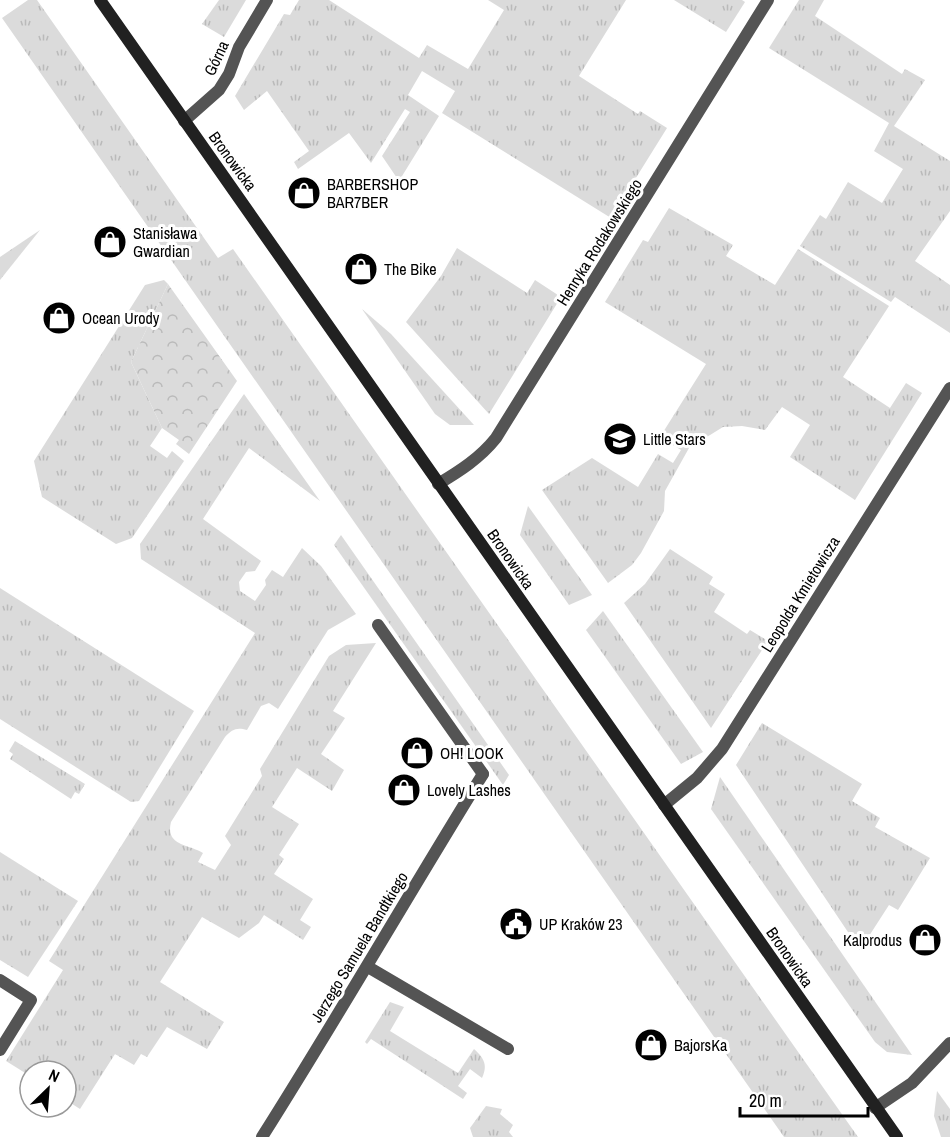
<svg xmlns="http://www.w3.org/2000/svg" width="950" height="1137" viewBox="0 0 950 1137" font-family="'Archivo Narrow',sans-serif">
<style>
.grass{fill:url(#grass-tufts)}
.forest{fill:url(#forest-crowns)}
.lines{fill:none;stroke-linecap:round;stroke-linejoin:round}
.lane{stroke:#545454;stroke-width:12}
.street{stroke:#545454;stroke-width:12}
.secondary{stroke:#212121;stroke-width:12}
.labels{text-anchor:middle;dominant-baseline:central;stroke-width:6;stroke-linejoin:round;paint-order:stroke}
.street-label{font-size:16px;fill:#000;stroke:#fff}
.poi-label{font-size:16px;fill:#000;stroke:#fff;text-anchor:start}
</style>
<defs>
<pattern id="grass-tufts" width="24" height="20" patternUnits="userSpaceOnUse" patternTransform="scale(1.5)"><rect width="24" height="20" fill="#dbdbdb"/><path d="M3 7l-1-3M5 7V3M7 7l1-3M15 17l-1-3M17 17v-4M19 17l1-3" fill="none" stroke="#bababa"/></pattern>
<pattern id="forest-crowns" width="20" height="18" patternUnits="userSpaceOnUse" patternTransform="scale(1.5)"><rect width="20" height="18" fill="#dbdbdb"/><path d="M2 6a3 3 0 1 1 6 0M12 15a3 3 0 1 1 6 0" fill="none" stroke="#bababa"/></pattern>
</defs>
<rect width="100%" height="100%" fill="#fff"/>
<g class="grass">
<path d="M28,0H37L218,258L233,249L858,1137H784L2,18Z"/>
<path d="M219,0H246L224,37L202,24Z"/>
<path d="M299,0H329L419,58L427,45L468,69L504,10L488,0H626L579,76L638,114L640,111L667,128L611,218L442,113L455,91L422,71L408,95L439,116L399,181L382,156L410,112L405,109L371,163L349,133L298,169L294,162L309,151L267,91L244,110L235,96L284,14L290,15Z"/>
<path d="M674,0H742L745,2L726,32Z"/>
<path d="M799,0H824L815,16L902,74L905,69L925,80L894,126L950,161V211L915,261L950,285V333L895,297L891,302L800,246L820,215L826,219L848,182L882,203L903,169L874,151L889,123L769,48Z"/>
<path d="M669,208L733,245L726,256L775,285L798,249L889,306L843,377L890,408L906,383L922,393L855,500L790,457L810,425L782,407L765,430L742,426L723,427L689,448L665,491L664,511L641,553L632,565L608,583L542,490L592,458L638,487L658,454L673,463L681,450L660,437L706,364L605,302L643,240L648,242Z"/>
<path d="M40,230L0,280V257Z"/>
<path d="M457,248L527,293L535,280L561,297L489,414L406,322L441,276Z"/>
<path d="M164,280L168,284L131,362L162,428L150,446L167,458L172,451L184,461L132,538L116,544L42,497L34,461L145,285Z"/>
<path d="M362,309L391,334L474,425H450L435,414Z"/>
<path d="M244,394L320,501L249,448L203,519L261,561L255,571L246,572L239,582L240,591L255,601L266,585L265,580L272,570L283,577L302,548L321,566L356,614L328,630L278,709L269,703L261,706L247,730C237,727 232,729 225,737L171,822C165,846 188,844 203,853L198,862L215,870L231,845L225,836L262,776L260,769L329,656L346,645L376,643L333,711L345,718L321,754L344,770L332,791L297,768L272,807L299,824L279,855L284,859L274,874L313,899L300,920L311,927L303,940L264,915L259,923L239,938L202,917L160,982L224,1022L207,1049L167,1027L147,1057L141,1054L134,1065L115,1054L80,1109L66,1100V1071H30V1076L6,1061L63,970L49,961L255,633L141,559L140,544Z"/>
<path d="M528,506L592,595L569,605L520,535Z"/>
<path d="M341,535L509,775L503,785L334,545Z"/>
<path d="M670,549L713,577L709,584L725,594L714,612L747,634L750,630L768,641L711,728L624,603L645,584Z"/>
<path d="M0,588L194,711L139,801L131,802L0,719Z"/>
<path d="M603,611L703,752L681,764L586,630Z"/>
<path d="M762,723L862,784L852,801L880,818L875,827L930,858L898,910L889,905L860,950L736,765Z"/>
<path d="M15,741L85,784L79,794L75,792L71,799L10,759L13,754L9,751Z"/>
<path d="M720,777L912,1055L887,1052L875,1042L711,809Z"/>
<path d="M0,852L78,901L28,977L0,960Z"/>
<path d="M390,1002L404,1007L390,1031L458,1073L474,1049C484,1058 488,1065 482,1078L470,1069L458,1086L467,1093L463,1099L371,1039L367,1044L365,1042Z"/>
<path d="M937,1091L950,1109V1137H941L934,1116Z"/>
<path d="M486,1106L502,1109L500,1114L513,1125L509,1132L513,1137H473L470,1128Z"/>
</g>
<path class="forest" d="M168,284L237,381L189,454L176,444L179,440L162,428L131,362Z"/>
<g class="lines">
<g class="lane">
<path d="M378,625L483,774"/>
<path d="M368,967L508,1049"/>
<path d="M0,980L31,1000L0,1050"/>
</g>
<g class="street">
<path d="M184,121L219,90L229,74L239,47L267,0"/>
<path d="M438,484C460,471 480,458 496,438L768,0"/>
<path d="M664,805L697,778L722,749L950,388"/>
<path d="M875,1108L912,1083L950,1043"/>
<path d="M262,1137C338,1017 408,895 483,774"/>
</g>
<path class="secondary" d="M100,0L897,1137"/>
</g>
<defs>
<g id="shop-disc" transform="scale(1.725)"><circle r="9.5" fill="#000" stroke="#fff"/><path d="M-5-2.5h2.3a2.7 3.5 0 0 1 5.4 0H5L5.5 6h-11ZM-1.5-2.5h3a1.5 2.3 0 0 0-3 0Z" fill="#fff"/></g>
<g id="school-disc" transform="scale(1.725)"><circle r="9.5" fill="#000" stroke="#fff"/><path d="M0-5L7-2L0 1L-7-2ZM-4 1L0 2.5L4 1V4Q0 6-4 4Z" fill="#fff"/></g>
<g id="civic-disc" transform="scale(1.725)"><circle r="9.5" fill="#000" stroke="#fff"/><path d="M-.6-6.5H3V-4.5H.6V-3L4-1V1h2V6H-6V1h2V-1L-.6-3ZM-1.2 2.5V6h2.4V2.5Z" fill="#fff"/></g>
</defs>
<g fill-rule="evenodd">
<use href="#shop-disc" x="304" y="193"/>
<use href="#shop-disc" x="110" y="242"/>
<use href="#shop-disc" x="361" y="269"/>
<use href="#shop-disc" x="59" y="318"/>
<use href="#school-disc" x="620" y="439"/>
<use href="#shop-disc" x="417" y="753"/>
<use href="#shop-disc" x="404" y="790"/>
<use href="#civic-disc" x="516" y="924"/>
<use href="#shop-disc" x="925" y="940"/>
<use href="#shop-disc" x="651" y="1045"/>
</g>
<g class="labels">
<g class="street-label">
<text transform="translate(216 58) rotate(-65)">Górna</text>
<text transform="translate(233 161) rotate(54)">Bronowicka</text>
<text transform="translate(599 242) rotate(-58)">Henryka Rodakowskiego</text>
<text transform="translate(511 559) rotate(55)">Bronowicka</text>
<text transform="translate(800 594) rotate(-58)">Leopolda Kmietowicza</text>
<text transform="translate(359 947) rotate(-59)">Jerzego Samuela Bandtkiego</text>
<text transform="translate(790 957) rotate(55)">Bronowicka</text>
</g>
<g class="poi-label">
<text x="327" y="184">BARBERSHOP<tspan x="327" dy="18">BAR7BER</tspan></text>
<text x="133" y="233">Stanisława<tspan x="133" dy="18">Gwardian</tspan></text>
<text x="384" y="269">The Bike</text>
<text x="82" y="318">Ocean Urody</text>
<text x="643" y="439">Little Stars</text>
<text x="440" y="753">OH! LOOK</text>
<text x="427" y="790">Lovely Lashes</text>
<text x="539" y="924">UP Kraków 23</text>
<text x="902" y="940" text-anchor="end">Kalprodus</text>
<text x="674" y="1045">BajorsKa</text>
</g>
</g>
<g transform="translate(48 1089) rotate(25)"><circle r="28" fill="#ffffff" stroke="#999999" stroke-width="1.5"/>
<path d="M0-4.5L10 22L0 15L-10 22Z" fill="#000000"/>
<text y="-9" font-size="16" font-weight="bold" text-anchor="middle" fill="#000000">N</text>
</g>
<path d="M740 1107v9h128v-9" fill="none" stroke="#000000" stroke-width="3"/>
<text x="749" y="1107" font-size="18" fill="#000000" stroke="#ffffff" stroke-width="4.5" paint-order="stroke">20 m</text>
</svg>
